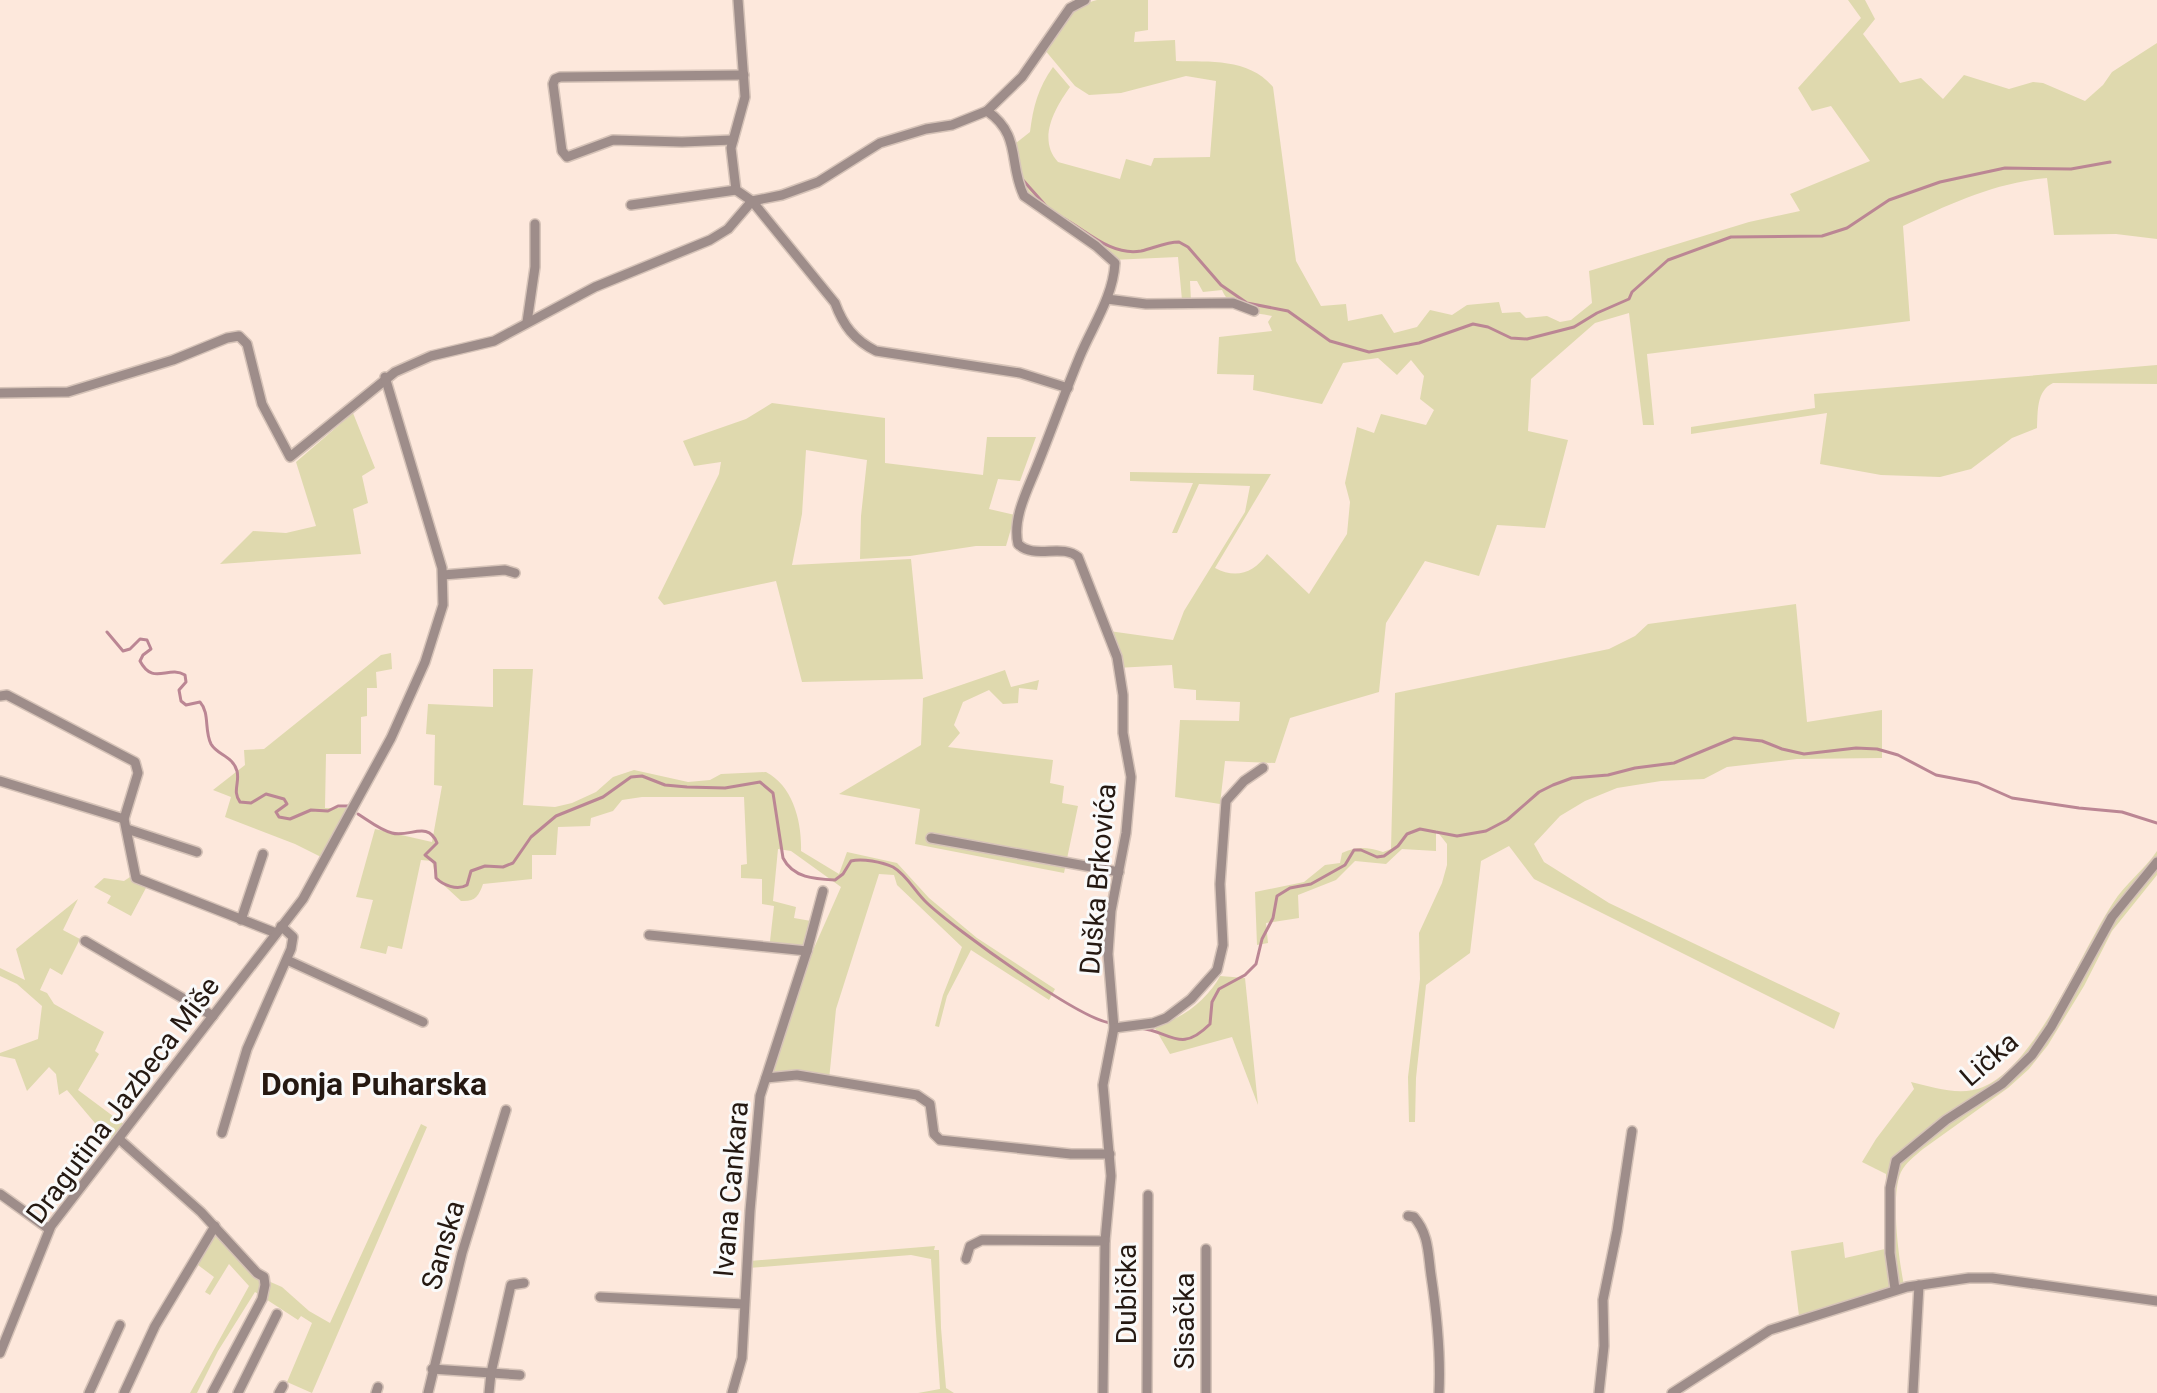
<svg xmlns="http://www.w3.org/2000/svg" width="2157" height="1393" viewBox="0 0 2157 1393" font-family="Roboto,sans-serif">
<style>
.green{fill:#dfd9ae}
.lines{fill:none;stroke-linecap:round;stroke-linejoin:round}
.stream{stroke:#bb8694;stroke-width:3}
.minor-casing{stroke:#d6c3b8;stroke-width:12}
.minor{stroke:#9e8d8a;stroke-width:9}
.labels{text-anchor:middle;dominant-baseline:central;stroke-width:6;stroke-linejoin:round;paint-order:stroke}
.street-label{font-size:28px;fill:#251912;stroke:#fafafa}
.quarter-label{font-size:32px;font-weight:bold;fill:#251912;stroke:#fafafa}
</style>
<rect width="100%" height="100%" fill="#fde8dc"/>
<g class="green">
<path d="M1097,0H1148V30L1135,32L1134,42L1175,40L1176,61C1210,62 1249,58 1273,87L1296,261L1321,306L1346,304L1348,321L1382,314L1394,333L1417,327L1430,310L1452,315L1467,305L1499,302L1502,313L1520,312L1526,318L1547,316L1560,322L1571,320L1592,303L1589,271L1749,222L1800,211L1790,194L1870,161L1831,106L1812,111L1798,88L1861,18L1848,0H1865L1875,19L1863,34L1900,83L1921,78L1943,99L1964,75L2009,89L2033,82L2043,83L2085,101L2103,85L2112,72L2157,43V239L2116,234L2054,235L2047,178C1994,183 1950,204 1903,226L1910,321L1647,354L1654,425H1643L1629,313L1595,323L1531,379L1528,431L1568,440L1545,528L1497,525L1479,576L1425,561L1386,623L1379,692L1290,718L1275,763L1225,761L1220,804L1175,797L1180,720L1239,721L1240,702L1196,700V690L1174,688L1172,665L1116,668L1102,630L1173,640L1184,611L1245,512L1250,486L1199,484L1177,533H1172L1193,483L1130,481V472L1271,474L1215,568C1236,579 1254,573 1267,554L1309,594L1347,534L1350,502L1345,483L1357,427L1374,433L1381,414L1426,425L1434,410L1420,399L1424,376L1411,360L1397,375L1378,358L1343,363L1322,404L1253,390L1254,375L1217,374L1219,337L1272,331L1268,322L1272,316C1252,312 1231,311 1222,290L1203,292L1197,281H1190L1191,301L1182,300L1178,257L1111,260L1028,205L1023,198L1012,146L1030,132C1033,107 1038,88 1053,67L1070,87C1055,108 1037,139 1058,162L1120,179L1126,159L1151,166L1154,158L1210,157L1216,81L1186,76L1121,93L1089,95L1075,86L1044,49C1059,29 1072,6 1097,0Z"/>
<path d="M2157,365V384L2053,383C2036,391 2038,412 2037,428L2012,438L1971,469L1940,477L1881,475L1820,464L1827,413L1691,434V427L1815,408L1814,394Z"/>
<path d="M772,403L885,418V463L983,475L987,437H1036L1020,481L998,479L989,509L1015,515L1006,546H976L910,556L860,559L861,516L867,460L806,450L802,514L792,565L911,559L923,679L802,682L776,581L664,605L658,598L719,474L721,462L694,466L683,441L746,419Z"/>
<path d="M353,413L375,468L362,476L368,503L353,509L361,554L220,564L253,531L286,533L316,526L296,462Z"/>
<path d="M1796,604L1807,722L1882,710V758L1797,759L1727,767L1704,779L1661,781L1617,788L1585,801L1560,816L1534,844L1544,862L1609,903L1840,1013L1834,1029L1534,879L1509,846L1481,861L1470,953L1426,985L1416,1078L1415,1122H1409L1408,1077L1420,979L1419,933L1442,883L1447,865V844L1436,830V851L1402,849L1386,864L1355,861L1336,880L1298,895L1299,918L1266,923L1268,943L1257,945L1255,892L1304,882L1325,865L1340,863L1342,853C1357,846 1367,847 1383,852L1391,849L1395,693L1609,649L1635,636L1648,624Z"/>
<path d="M391,653L392,669L376,672L377,688H367V716L361,717V754H326L325,808H349L321,857L295,844L225,817L231,797L213,790L245,765L244,750L264,749L381,655Z"/>
<path d="M493,669H533L523,805L555,807L572,803L596,792L613,777L634,770L688,782L710,780L721,774L766,772C793,786 802,822 801,851L839,874L847,852L897,863L929,898L977,938L1055,989L1049,1000L971,950L947,996L939,1027L935,1026L943,995L962,947L897,885L894,875L879,874L836,1009L829,1080L770,1075L806,966L841,887L791,851L778,849L773,901L796,907L794,918L811,921L805,946L769,950L774,906L762,904V879L741,878V865L747,864L744,797H642L622,800L613,811L591,818L590,826L558,827L556,855H532V879L483,884C479,896 475,902 461,901L436,878L432,861L421,860L402,949L388,946L386,954L360,948L373,900L356,897L375,829L432,842L442,786L434,785L435,735L426,734L428,704L493,707Z"/>
<path d="M1005,670L1011,687L1039,680L1037,690L1019,688L1018,703L1003,704L989,690L963,702L954,725L960,733L948,747L1053,760L1050,783L1064,786L1062,803L1078,806L1064,873L915,844L920,809L839,794L921,745L923,698Z"/>
<path d="M2157,851V875L2112,931L2084,986L2048,1045L2029,1069L2008,1088L1923,1149C1915,1156 1906,1162 1901,1172C1890,1196 1899,1263 1905,1290L1800,1324L1791,1251L1843,1242L1845,1258L1885,1249L1886,1174L1862,1162L1876,1139L1914,1089L1911,1082C1934,1087 1960,1097 1983,1087C2037,1065 2081,951 2113,903C2125,884 2144,870 2157,851Z"/>
<path d="M130,877L135,882L147,886L131,916L107,903L111,896L94,887L104,878L124,881Z"/>
<path d="M78,899L63,930L80,939L62,975L50,968L40,990L47,993L54,1004L104,1032L95,1051L99,1054L78,1090L125,1125L111,1142L67,1090L59,1095L56,1074L49,1067L27,1091L15,1059L0,1056V1053L38,1039L42,1006L17,984L0,976V968L25,980L16,949Z"/>
<path d="M1220,976L1245,978L1258,1105L1232,1037L1170,1054L1153,1025C1180,1022 1208,999 1220,976Z"/>
<path d="M421,1124L427,1127L312,1393L287,1382L312,1323L301,1316L298,1320L255,1292L218,1351L197,1393H190L249,1286L229,1264L210,1295L205,1292L214,1277L198,1265L218,1230L266,1280L282,1287L309,1311L330,1323Z"/>
<path d="M935,1246L934,1250H939L941,1328L946,1388L954,1393H918L940,1389L931,1259L911,1255L749,1268L750,1261Z"/>
</g>
<g class="lines">
<g class="stream">
<path d="M1022,179L1046,206"/>
<path d="M1065,219C1089,233 1112,256 1141,251C1154,248 1166,242 1179,242L1188,247L1221,285L1247,303L1288,311L1330,341L1369,352L1419,343L1473,324L1488,327L1511,338L1527,339L1574,327L1597,313L1629,299L1632,292L1668,260L1731,237L1822,236L1847,228L1889,200L1940,182L2005,168L2071,169L2110,162"/>
<path d="M107,632L123,651L130,649L140,639L147,640L151,649L143,655L140,661C153,686 168,665 185,675L186,682L179,690L181,701L186,705L200,702C210,713 204,730 211,744C217,755 233,756 237,771C240,783 232,791 240,802L251,803L266,794L284,799L287,804L276,812L279,817L290,819L311,810L328,811L338,806H348"/>
<path d="M358,814C369,821 380,830 392,833C409,838 428,820 437,843L425,855L435,863L436,878C443,885 457,891 467,885L471,871L485,866L503,867L513,863L531,837L556,816L603,797L631,777L642,776L665,785L687,787L725,788L760,782L773,793L783,858C793,878 815,879 835,880L843,874L851,861C862,858 882,862 893,867C907,875 915,892 927,903C952,927 1085,1024 1113,1023"/>
<path d="M1140,1028C1172,1032 1180,1054 1210,1024L1212,1002L1219,989L1245,975L1256,964L1262,939L1273,918L1277,896L1290,888L1311,884L1345,865L1354,850H1361L1377,857L1384,856L1398,846L1407,834L1420,829L1457,836L1486,831L1507,820L1539,792L1553,785L1572,778L1608,775L1635,768L1674,763L1734,738L1762,741L1782,749L1804,754L1856,748L1877,749L1898,755L1936,775L1978,783L2012,798L2079,808L2122,812L2157,823"/>
</g>
<g class="minor-casing">
<g id="minor">
<path d="M738,0L745,97L731,148L736,190L752,201L835,303C843,325 854,340 876,351L1020,373L1068,388"/>
<path d="M987,111C1022,135 1008,164 1024,196L1096,246L1115,263C1113,297 1093,325 1080,356C1065,392 1052,429 1037,466C1028,489 1012,518 1018,544C1034,560 1062,543 1078,557L1117,657L1123,695V733L1131,777L1126,833L1111,911L1108,954L1114,1028L1103,1085L1111,1176L1105,1241L1103,1393"/>
<path d="M733,140L682,142L613,140L567,157L562,151L553,84L555,79L560,77L744,75"/>
<path d="M631,205L736,190"/>
<path d="M1107,299L1146,304L1233,303L1254,311"/>
<path d="M527,322L535,267V224"/>
<path d="M0,393L68,392L173,360L227,338L239,336L247,344L262,404L290,457L395,372L431,356L494,341L595,287L710,240L728,229L752,201L782,195L818,182L880,143L926,129L952,125L987,111L1022,77L1070,8L1085,0"/>
<path d="M443,575L505,570L515,573"/>
<path d="M0,696L7,695L135,762L138,773L124,819L136,878L276,933"/>
<path d="M0,781L124,819"/>
<path d="M127,829L197,852"/>
<path d="M931,838L1119,872"/>
<path d="M241,920L263,854"/>
<path d="M649,935L807,951"/>
<path d="M85,941L213,1016"/>
<path d="M287,960L423,1022"/>
<path d="M1114,1028L1153,1023L1166,1018L1191,999L1217,970L1223,945L1220,884L1226,801L1244,781L1263,768"/>
<path d="M766,1078L797,1075L917,1095L930,1104L934,1134L940,1140L1071,1154H1110"/>
<path d="M222,1133L247,1049L291,949L293,937L281,926"/>
<path d="M119,1139L201,1212L257,1273L264,1277L265,1285L262,1299L212,1393"/>
<path d="M0,1194L49,1229"/>
<path d="M1408,1216L1414,1217C1429,1234 1428,1254 1431,1275C1437,1315 1441,1353 1439,1393"/>
<path d="M1206,1249V1393"/>
<path d="M966,1259L970,1246L982,1240L1105,1241"/>
<path d="M1895,1289L1890,1253V1188L1896,1161L1946,1120L2002,1084L2032,1055L2051,1027L2112,917L2157,862"/>
<path d="M600,1297L744,1304"/>
<path d="M0,1353L51,1226L303,899L391,738L425,662L443,605L442,568L385,377"/>
<path d="M432,1369L520,1375"/>
<path d="M89,1393L120,1325"/>
<path d="M124,1393L155,1326L215,1226"/>
<path d="M238,1393L277,1314"/>
<path d="M279,1393L283,1386"/>
<path d="M376,1393L378,1387"/>
<path d="M428,1393L462,1253L506,1110"/>
<path d="M489,1393L491,1373L511,1285L524,1283"/>
<path d="M732,1393L742,1358L750,1211L760,1096L807,951L823,891"/>
<path d="M1147,1393L1148,1195"/>
<path d="M1599,1393L1604,1346L1603,1300L1617,1231L1632,1131"/>
<path d="M1672,1393L1770,1330L1907,1287L1969,1278H1992L2157,1301"/>
<path d="M1913,1393L1919,1285"/>
</g>
</g>
<use href="#minor" class="minor"/>
</g>
<g class="labels">
<g class="street-label">
<text transform="translate(1098 879) rotate(-85)">Duška Brkovića</text>
<text transform="translate(1989 1059) rotate(-41)">Lička</text>
<text transform="translate(123 1100) rotate(-53)">Dragutina Jazbeca Miše</text>
<text transform="translate(731 1189) rotate(-85)">Ivana Cankara</text>
<text transform="translate(443 1245) rotate(-74)">Sanska</text>
<text transform="translate(1126 1294) rotate(-90)">Dubička</text>
<text transform="translate(1184 1321) rotate(-90)">Sisačka</text>
</g>
<g class="quarter-label">
<text x="374" y="1084">Donja Puharska</text>
</g>
</g>
</svg>
